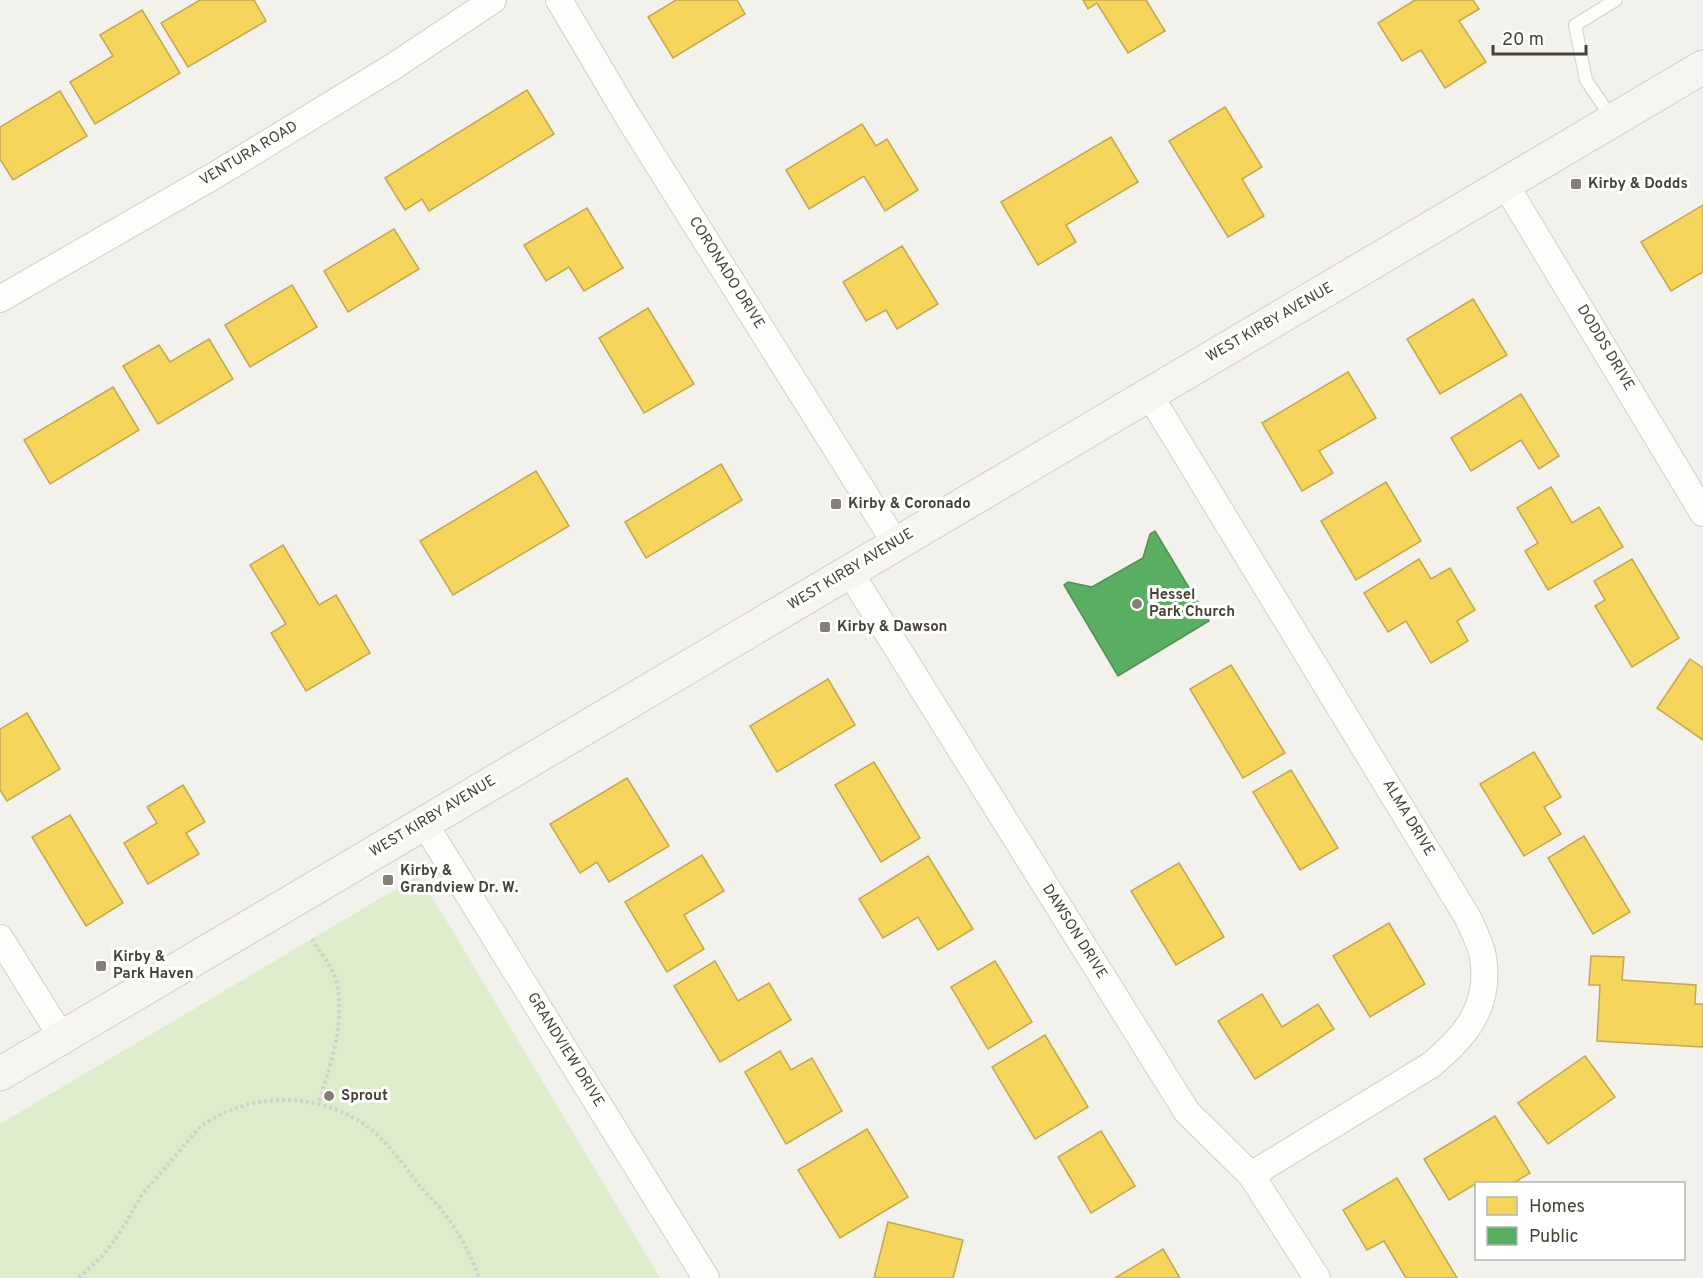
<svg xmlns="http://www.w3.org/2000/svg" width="1703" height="1278" viewBox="0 0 1703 1278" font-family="Overpass,sans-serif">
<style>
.green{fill:#ddedcc}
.homes{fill:#f6d55c;stroke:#c2a951;stroke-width:1.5}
.public{fill:#5aae61;stroke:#558e54;stroke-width:1.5}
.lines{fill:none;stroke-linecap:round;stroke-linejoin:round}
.service-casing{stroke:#d0cfca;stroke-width:14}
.minor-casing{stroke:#d0cfca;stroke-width:28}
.secondary-casing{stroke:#d2cec3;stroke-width:35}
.path{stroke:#d2d1cb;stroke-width:4;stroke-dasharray:3 3;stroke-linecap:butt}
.service{stroke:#fdfdfc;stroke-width:12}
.minor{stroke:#fdfdfc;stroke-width:26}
.secondary{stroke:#f7f5ef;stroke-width:33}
.poi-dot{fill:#848076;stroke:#fff;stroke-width:2}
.labels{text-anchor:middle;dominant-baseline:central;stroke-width:6;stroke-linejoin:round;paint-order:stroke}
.street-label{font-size:15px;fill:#484337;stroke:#fff}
.poi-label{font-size:15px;font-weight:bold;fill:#484337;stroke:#fff;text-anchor:start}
</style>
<rect width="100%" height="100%" fill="#f2f1ec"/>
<path class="green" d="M418,876L451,928L660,1278H0V1124Z"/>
<g class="homes">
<path d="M200,0H254L266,21L188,67L161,23Z"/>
<path d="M676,0H737L745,14L673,58L648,17Z"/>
<path d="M1083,0H1146L1165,31L1128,53L1097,3L1088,9Z"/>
<path d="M1415,0H1473L1479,9L1459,21L1486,62L1445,88L1421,50L1402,61L1378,23Z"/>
<path d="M142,10L180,73L95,124L70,82L113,56L100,35Z"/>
<path d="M527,90L554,134L429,211L422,199L405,210L385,178Z"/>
<path d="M60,91L87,136L13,180L0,159V127Z"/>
<path d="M1225,107L1262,167L1242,179L1264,216L1228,237L1169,141Z"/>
<path d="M862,124L876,146L887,139L918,190L885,211L864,176L809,209L786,170Z"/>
<path d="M1111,137L1138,182L1066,225L1076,242L1038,265L1001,202Z"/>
<path d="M1703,205V272L1671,291L1641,242Z"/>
<path d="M587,208L623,268L584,291L569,267L546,281L524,245Z"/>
<path d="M394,229L419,269L348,312L324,271Z"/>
<path d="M902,246L938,304L897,329L886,310L866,321L843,282Z"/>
<path d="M292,285L317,327L250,367L225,325Z"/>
<path d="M1473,299L1507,355L1440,394L1407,339Z"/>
<path d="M648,308L694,384L644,413L599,338Z"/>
<path d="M209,339L233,379L158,424L123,366L159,345L170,362Z"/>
<path d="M1348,372L1376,418L1319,451L1333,473L1302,491L1262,423Z"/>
<path d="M113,387L139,430L50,484L24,440Z"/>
<path d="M1521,394L1559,456L1539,469L1521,440L1471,471L1451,438Z"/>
<path d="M721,464L742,500L646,558L625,522Z"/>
<path d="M536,471L569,526L453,595L420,541Z"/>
<path d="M1386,482L1421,541L1356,580L1321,521Z"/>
<path d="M1551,487L1572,523L1599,507L1623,547L1548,590L1525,551L1538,543L1517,508Z"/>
<path d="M283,545L319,605L336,595L370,653L306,691L271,633L286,624L250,565Z"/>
<path d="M1419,559L1431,579L1450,568L1475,610L1457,621L1468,641L1431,663L1406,621L1388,632L1364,593Z"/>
<path d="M1632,559L1679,638L1632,667L1595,606L1605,600L1594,581Z"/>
<path d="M1690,659L1703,668V740L1657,708Z"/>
<path d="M1231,665L1285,753L1243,778L1190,689Z"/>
<path d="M828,679L855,725L777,772L750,726Z"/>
<path d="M27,713L60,769L7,801L0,790V729Z"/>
<path d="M1534,752L1561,797L1544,807L1561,834L1524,856L1480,784Z"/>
<path d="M874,762L920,838L881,862L835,785Z"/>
<path d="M1291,770L1338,848L1300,870L1253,792Z"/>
<path d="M627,778L669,846L609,882L597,862L580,873L550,824Z"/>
<path d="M183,785L205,822L186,833L199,854L148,884L124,843L157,823L147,807Z"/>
<path d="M70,815L123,903L86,926L32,837Z"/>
<path d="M1584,836L1630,912L1593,934L1548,858Z"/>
<path d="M702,855L724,891L684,915L704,949L667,972L625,902Z"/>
<path d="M928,856L973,929L938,950L918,917L883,938L859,899Z"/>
<path d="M1179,863L1224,937L1176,965L1131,891Z"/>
<path d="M1389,923L1425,984L1370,1017L1333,956Z"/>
<path d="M1591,956L1624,957L1622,980L1696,985L1695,1004H1703V1047L1597,1041L1600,985H1589Z"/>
<path d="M715,961L738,1001L769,983L791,1020L720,1062L674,986Z"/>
<path d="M995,961L1032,1022L988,1049L951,987Z"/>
<path d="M1262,994L1282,1027L1318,1004L1334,1029L1255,1079L1218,1021Z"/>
<path d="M1045,1035L1088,1107L1035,1139L992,1067Z"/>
<path d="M780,1051L791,1070L812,1058L842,1111L786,1144L745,1072Z"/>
<path d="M1585,1056L1615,1097L1548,1144L1518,1103Z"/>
<path d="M1495,1116L1530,1173L1512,1184H1476V1186L1475,1184L1449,1200L1424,1159Z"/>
<path d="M867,1129L908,1197L840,1238L798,1170Z"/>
<path d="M1101,1131L1135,1186L1091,1213L1058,1157Z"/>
<path d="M1397,1178L1457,1278H1406L1384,1241L1367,1250L1343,1210Z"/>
<path d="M888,1222L963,1240L953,1278H874Z"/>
<path d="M1163,1249L1180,1278H1115Z"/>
</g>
<path class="public" d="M1155,531L1209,621L1118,676L1064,585L1068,582L1092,587L1143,558L1150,534Z"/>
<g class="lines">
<g class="service-casing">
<path id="service" d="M1613,120L1586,80L1575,25L1616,0"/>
</g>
<g class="minor-casing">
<g id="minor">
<path d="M559,0L627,115L896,544"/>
<path d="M1505,184L1703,513"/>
<path d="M0,299L217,174L394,66L493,0"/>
<path d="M1149,394L1468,918C1473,930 1481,944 1483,957C1491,1006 1466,1036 1431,1065L1251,1175"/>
<path d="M849,571L1187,1112L1251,1175L1317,1278"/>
<path d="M424,823L706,1278"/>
<path d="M0,938L61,1036"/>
</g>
</g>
<g class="secondary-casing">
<path id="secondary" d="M0,1074L1703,67"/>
</g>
<g class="path">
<path d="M312,939C319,951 332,966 336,980C346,1022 331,1064 318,1104"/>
<path d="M79,1278L104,1254L121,1231L141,1196L200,1127C249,1091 319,1091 368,1127C389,1143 404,1166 420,1186C429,1196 439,1206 447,1217C461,1235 471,1257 479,1278"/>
</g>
<use href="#service" class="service"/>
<use href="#minor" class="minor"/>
<use href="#secondary" class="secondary"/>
</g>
<g class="poi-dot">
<rect x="1570" y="178" width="12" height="12" rx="3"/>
<rect x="830" y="498" width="12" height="12" rx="3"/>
<circle cx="1137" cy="604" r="6"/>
<rect x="819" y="621" width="12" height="12" rx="3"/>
<rect x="382" y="874" width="12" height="12" rx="3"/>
<rect x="95" y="960" width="12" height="12" rx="3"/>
<circle cx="329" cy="1096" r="6"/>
</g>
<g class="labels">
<g class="street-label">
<text transform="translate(249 154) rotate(-31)">VENTURA ROAD</text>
<text transform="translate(726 273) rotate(58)">CORONADO DRIVE</text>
<text transform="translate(1270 323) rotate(-30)">WEST KIRBY AVENUE</text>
<text transform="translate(1605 348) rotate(59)">DODDS DRIVE</text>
<text transform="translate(851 570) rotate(-31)">WEST KIRBY AVENUE</text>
<text transform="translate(433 817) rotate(-31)">WEST KIRBY AVENUE</text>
<text transform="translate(1408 818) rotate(59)">ALMA DRIVE</text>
<text transform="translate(1074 932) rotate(58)">DAWSON DRIVE</text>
<text transform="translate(565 1050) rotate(58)">GRANDVIEW DRIVE</text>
</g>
<g class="poi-label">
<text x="1588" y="184">Kirby &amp; Dodds</text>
<text x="848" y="504">Kirby &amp; Coronado</text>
<text x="1149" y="595">Hessel<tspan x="1149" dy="17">Park Church</tspan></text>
<text x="837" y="627">Kirby &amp; Dawson</text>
<text x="400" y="871">Kirby &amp;<tspan x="400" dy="17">Grandview Dr. W.</tspan></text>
<text x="113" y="957">Kirby &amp;<tspan x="113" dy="17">Park Haven</tspan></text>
<text x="341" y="1096">Sprout</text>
</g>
</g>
<rect x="1475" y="1182" width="210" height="78" fill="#ffffff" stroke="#b6b4af" stroke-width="1.5"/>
<rect x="1487" y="1197" width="30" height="18" fill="#f6d55c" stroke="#b6b4af" stroke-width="1.5"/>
<text x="1529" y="1212" font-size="18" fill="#484337">Homes</text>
<rect x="1487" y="1227" width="30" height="18" fill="#5aae61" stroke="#b6b4af" stroke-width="1.5"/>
<text x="1529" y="1242" font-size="18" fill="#484337">Public</text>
<path d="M1493 45v9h93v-9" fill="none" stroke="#484337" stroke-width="3"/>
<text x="1502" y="45" font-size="18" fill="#484337" stroke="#ffffff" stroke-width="4.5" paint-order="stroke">20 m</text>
</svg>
